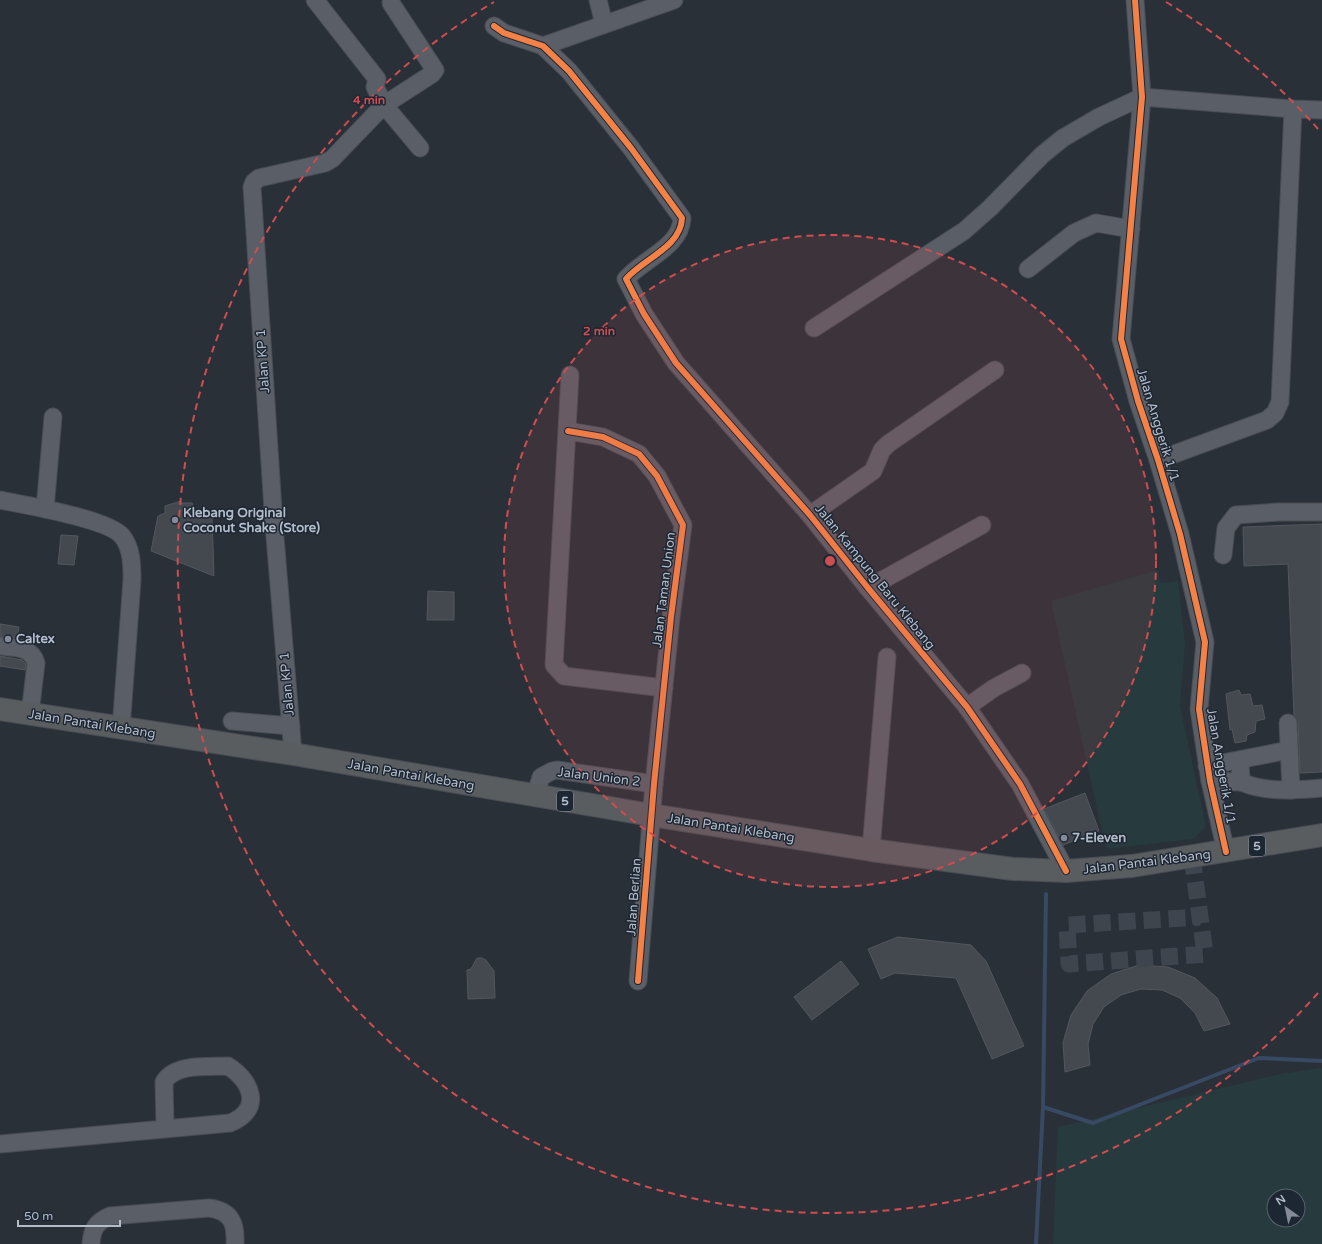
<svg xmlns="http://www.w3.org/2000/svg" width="1322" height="1244" viewBox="0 0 1322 1244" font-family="'Varela Round',sans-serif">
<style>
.green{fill:#273a3e;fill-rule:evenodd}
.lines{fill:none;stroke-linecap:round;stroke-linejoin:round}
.stream{stroke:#384963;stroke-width:4}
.building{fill:#444950;stroke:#52575f}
.minor-tunnel{stroke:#3f454e;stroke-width:17;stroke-dasharray:17 8;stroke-linecap:butt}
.minor-casing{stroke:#484c53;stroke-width:19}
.highway-casing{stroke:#474c53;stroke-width:24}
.minor{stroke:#5a5e66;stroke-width:17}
.highway{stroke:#5a5d60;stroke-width:22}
.cycleway-casing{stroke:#1d2633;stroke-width:8}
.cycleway{stroke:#f48246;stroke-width:6}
.ring{fill:none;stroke:#ce4d50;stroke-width:2;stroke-dasharray:7 5}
.poi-dot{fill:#848b96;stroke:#1d2633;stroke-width:1.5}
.labels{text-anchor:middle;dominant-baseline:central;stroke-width:3;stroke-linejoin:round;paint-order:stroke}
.shield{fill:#1d2633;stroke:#878f9c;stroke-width:1}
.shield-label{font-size:12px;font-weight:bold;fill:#b4bcc9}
.street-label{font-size:13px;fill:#b4bcc9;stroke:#1d2633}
.poi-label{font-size:13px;font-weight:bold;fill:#b4bcc9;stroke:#1d2633;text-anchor:start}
.centre{fill:#ce4d50;stroke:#1d2633;stroke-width:2}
.ring-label{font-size:12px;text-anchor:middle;font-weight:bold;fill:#ce4d50;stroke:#1d2633;stroke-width:3;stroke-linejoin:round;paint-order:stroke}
</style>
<rect width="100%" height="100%" fill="#2a3038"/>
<g class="green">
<path d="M1158,570L1160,583L1178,581L1185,643L1180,706L1206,826L1194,839L1106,849L1051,601Z"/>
<path d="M1322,1068V1244H1053L1058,1127L1280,1074ZM1274,1196H1298V1220H1274Z"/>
</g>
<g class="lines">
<g class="stream">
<path d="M1043,1107L1093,1123L1259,1058L1322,1061"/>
<path d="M1036,1244L1043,1107L1046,894"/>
</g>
</g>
<g class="building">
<path d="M181,501V503H192L197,516H212L214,576L151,551L158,516L165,513V506Z"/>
<path d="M1322,524V772L1300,773L1298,723L1294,716L1288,564L1244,566L1243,527Z"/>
<path d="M61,535L78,536L74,565L58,564Z"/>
<path d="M428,591L454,592V620H427Z"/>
<path d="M0,624L19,627L17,638L0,636Z"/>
<path d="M0,656L22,660L26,664L25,670L0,666Z"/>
<path d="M1239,690L1241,695L1250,694L1253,706L1262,705L1265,719L1256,721L1255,732L1247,735L1246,741L1235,743L1232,729L1230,730L1226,694Z"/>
<path d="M1085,793L1099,831L1063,845L1044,809Z"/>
<path d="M898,937L971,945L986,961L1024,1046L992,1059L956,978L895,973L881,979L868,949Z"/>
<path d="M477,958H482L486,960L494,971L495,998L468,999L467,970L471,969Z"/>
<path d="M841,961L859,984L812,1020L794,997Z"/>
<path d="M1139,965L1168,967L1195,978L1217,998L1230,1024L1204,1031L1195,1013L1180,998L1162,990L1141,989L1121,995L1104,1007L1093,1024L1088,1044L1090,1065L1065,1072L1063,1043L1071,1015L1087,991L1111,974Z"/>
</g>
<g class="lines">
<path class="minor-tunnel" d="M1192,857L1205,954L1069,964L1067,925L1200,917"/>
<g class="minor-casing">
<g id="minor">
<path d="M315,0L377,79L375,87L384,105L432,74L435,70L391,3"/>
<path d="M598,0L604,24"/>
<path d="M1135,0L1142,97L1121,339L1138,401L1158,460L1180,534L1205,642L1199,709L1210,781L1226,852"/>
<path d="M494,26L504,33L543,46L569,71L631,148L682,218C681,247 643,259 626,279L644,314L676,363L810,515L868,588L967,707L1020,784L1066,871"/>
<path d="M543,46L674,0"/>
<path d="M1028,269L1074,233L1096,223L1131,229"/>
<path d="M814,328L964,231L990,208L1042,155L1063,138L1099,117L1142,97L1293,109L1322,110"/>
<path d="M570,375L554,665L564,676L664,688"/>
<path d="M568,431L603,437L639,454L657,476L683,525L671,617L654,784L638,981"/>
<path d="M1158,460L1267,420L1275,413L1280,402L1293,109"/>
<path d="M0,500C25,505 108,519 122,536C132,548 132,566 132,580L121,729"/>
<path d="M45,509L53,417"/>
<path d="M810,515L873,471L882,450L888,444L995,370"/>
<path d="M1223,555L1226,528L1236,515L1279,512H1322"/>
<path d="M868,588L982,525"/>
<path d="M0,646C15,648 31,646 36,663L30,714"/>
<path d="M967,707L994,688L1022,673"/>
<path d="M232,721L291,726"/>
<path d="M1288,723L1291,790"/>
<path d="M293,754L274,525L252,187L254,182L259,178L325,163L332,159L384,105L420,148"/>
<path d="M1240,761L1241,782C1267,793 1294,790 1322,788"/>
<path d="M1207,766L1289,750"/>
<path d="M1210,781L1241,782"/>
<path d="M535,796L541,777L552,771L557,770L654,784"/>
<path d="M871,850L887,657"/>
<path d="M0,1144L230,1123C263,1110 252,1081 228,1066C209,1067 175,1063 164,1082L165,1127"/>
<path d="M91,1244C92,1229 96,1222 110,1216L209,1208C232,1211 236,1224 235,1244"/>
</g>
</g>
<g class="highway-casing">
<path id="highway" d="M0,709L293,754L651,815L871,850L1013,869L1066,871L1132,866L1322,835"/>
</g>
<use href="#minor" class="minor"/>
<use href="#highway" class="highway"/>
<g class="cycleway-casing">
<g id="cycleway">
<path d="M1135,0L1142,97L1121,339L1138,401L1158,460L1180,534L1205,642L1199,709L1210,781L1226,852"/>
<path d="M494,26L504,33L543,46L569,71L631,148L682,218C681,247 643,259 626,279L644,314L676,363L810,515L868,588L967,707L1020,784L1066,871"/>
<path d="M568,431L603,437L639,454L657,476L683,525L671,617L654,784L638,981"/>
</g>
</g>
<use href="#cycleway" class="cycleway"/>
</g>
<circle cx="830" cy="561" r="326" fill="#ce4d50" fill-opacity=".12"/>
<g class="ring">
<circle cx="830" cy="561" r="326"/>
<path d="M1318 993A652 652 0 1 1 494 2M1166 2A652 652 0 0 1 1318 129"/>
</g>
<g class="poi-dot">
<circle cx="175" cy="520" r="4"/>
<circle cx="8" cy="639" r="4"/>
<circle cx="1064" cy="838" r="4"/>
</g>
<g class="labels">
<g class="shield">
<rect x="557" y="791" width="16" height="20" rx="3"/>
<rect x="1249" y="836" width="16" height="20" rx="3"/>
</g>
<g class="shield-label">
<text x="565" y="801">5</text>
<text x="1257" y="846">5</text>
</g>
<g class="street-label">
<text transform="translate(263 361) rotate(-94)">Jalan KP 1</text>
<text transform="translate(1158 425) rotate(73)">Jalan Anggerik 1/1</text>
<text transform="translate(875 577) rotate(51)">Jalan Kampung Baru Klebang</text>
<text transform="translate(664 590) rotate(-83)">Jalan Taman Union</text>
<text transform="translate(287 684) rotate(-95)">Jalan KP 1</text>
<text transform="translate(92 724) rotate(9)">Jalan Pantai Klebang</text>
<text transform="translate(1221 766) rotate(80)">Jalan Anggerik 1/1</text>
<text transform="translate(411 775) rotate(10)">Jalan Pantai Klebang</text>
<text transform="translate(599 777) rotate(7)">Jalan Union 2</text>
<text transform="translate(731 828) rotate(9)">Jalan Pantai Klebang</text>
<text transform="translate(1147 862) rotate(-7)">Jalan Pantai Klebang</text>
<text transform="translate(634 897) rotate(-86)">Jalan Berlian</text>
</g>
<g class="poi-label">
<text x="183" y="513">Klebang Original<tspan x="183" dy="15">Coconut Shake (Store)</tspan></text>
<text x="16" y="639">Caltex</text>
<text x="1072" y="838">7-Eleven</text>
</g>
</g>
<circle cx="830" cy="561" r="6" class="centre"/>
<g class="ring-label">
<text x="369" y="104">4 min</text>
<text x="599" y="335">2 min</text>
</g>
<g transform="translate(1286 1208) rotate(327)"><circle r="19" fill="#1d2633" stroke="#59626f"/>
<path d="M0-3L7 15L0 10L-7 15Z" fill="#848b96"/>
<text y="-6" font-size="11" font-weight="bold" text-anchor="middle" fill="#b4bcc9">N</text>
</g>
<path d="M18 1220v6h102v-6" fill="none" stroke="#b4bcc9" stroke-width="2"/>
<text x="24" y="1220" font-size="12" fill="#b4bcc9" stroke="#1d2633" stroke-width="3" paint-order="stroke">50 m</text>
</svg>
